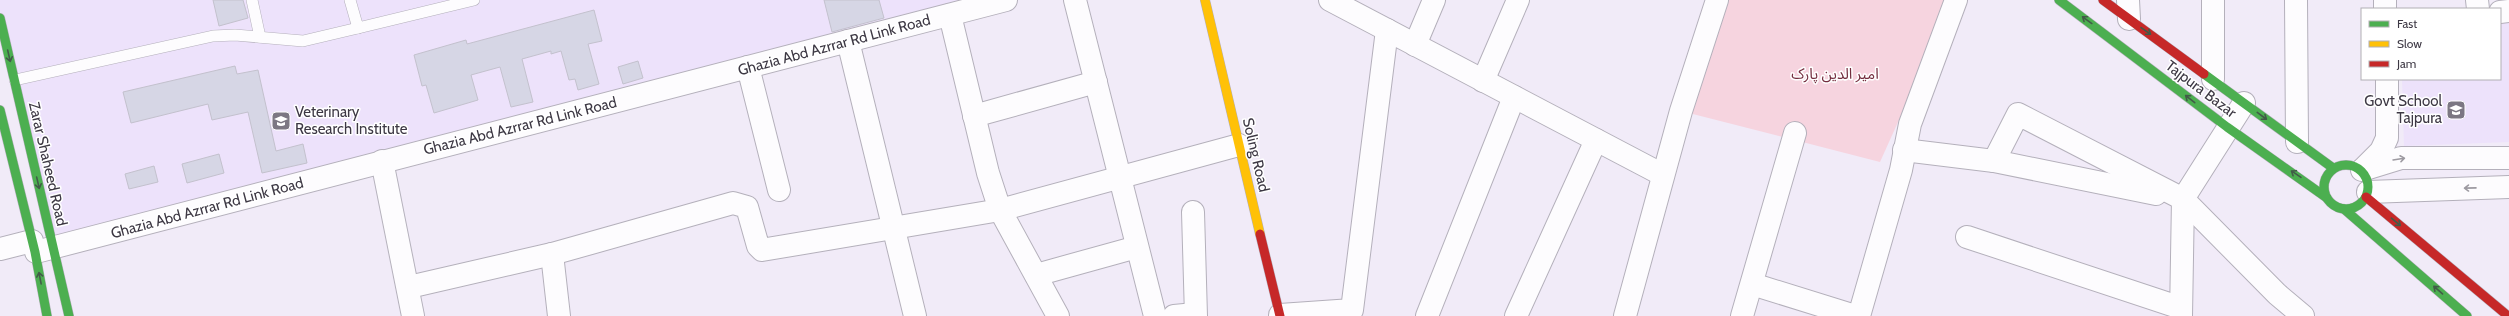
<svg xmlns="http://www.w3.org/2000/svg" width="2509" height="316" viewBox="0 0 2509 316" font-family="Cabin,'Noto Sans Arabic',sans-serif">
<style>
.built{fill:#ede2fb}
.green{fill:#f6d4df}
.building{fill:#d6d6e5;stroke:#c3c1cd}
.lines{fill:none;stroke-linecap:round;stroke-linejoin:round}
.lane-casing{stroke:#b4b0bb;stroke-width:12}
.street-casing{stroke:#b4b0bb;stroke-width:24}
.fast-casing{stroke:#b4b0bb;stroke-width:10}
.slow-casing{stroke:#b4b0bb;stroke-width:10}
.jam-casing{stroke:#b4b0bb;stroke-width:10}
.lane{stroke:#fdfcfe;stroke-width:11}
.street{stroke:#fdfcfe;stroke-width:22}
.fast{stroke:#4caf50;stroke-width:9}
.slow{stroke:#ffc107;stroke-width:9}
.jam{stroke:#c62828;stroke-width:9}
.oneway{stroke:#425c48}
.oneway2{stroke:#9d9aa1}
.labels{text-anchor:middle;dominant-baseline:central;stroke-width:3;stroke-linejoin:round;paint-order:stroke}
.street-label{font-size:15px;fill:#3d3844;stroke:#fff}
.park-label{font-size:15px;fill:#732d3e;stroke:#fff}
.poi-label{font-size:15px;fill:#3d3844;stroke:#fff;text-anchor:end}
</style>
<rect width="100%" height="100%" fill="#f1ebf8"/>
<g class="built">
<path d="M0,0H1006L54,249L0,18Z"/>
<path d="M2500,23H2509V142L2404,146L2402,79H2500Z"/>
</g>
<path class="green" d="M1717,0H1953L1880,162L1681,111Z"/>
<g class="building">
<path d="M213,0H243L248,18L219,26Z"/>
<path d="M824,0H879L884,18L832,32Z"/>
<path d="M594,10L602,41L588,44L599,84L578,90L575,79L569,80L561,51L551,54V51L522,59L533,102L511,107L500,67L471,75L478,100L434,113L426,85L422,86L414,55L466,40L467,44Z"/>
<path d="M638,61L643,78L623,84L618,67Z"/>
<path d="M235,66L237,74L258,70L276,151L303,144L307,163L262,173L248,112L212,120L208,104L131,123L123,92Z"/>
<path d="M219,154L224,173L187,183L182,164Z"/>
<path d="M154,166L158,182L129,189L125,174Z"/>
</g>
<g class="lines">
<g class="lane-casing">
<g id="lane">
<path d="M252,0L260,37"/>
<path d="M350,0L358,28L474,0"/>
<path d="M15,80L213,36L235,35L303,41L358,28"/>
</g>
</g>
<g class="street-casing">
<g id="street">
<path d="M1075,0L1155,316"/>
<path d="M1330,0L1663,175"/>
<path d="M2128,0L2129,19"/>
<path d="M2213,0V79"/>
<path d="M2296,0L2297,142"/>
<path d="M2385,0V9"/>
<path d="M2477,0L2478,9"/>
<path d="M2500,12L2509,11"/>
<path d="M950,15L988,173L1000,210L1058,316"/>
<path d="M848,41L915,316"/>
<path d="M1415,45L1434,0"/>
<path d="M748,67L779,190"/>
<path d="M1483,81L1518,0"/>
<path d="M974,116L1096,82"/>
<path d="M1904,150L1994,161L2156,194"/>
<path d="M382,161L413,316"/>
<path d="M1994,161L2018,114L2183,199L2277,294L2303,316"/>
<path d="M2363,169L2381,151L2387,138V79"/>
<path d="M2362,170L2401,158H2509"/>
<path d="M2368,192L2509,187"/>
<path d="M1193,212L1196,316"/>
<path d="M1967,237L2181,308"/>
<path d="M0,249L32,241"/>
<path d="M36,252L1006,0"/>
<path d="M552,254L559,316"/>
<path d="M1036,275L1137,247"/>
<path d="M1752,284L1855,316"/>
<path d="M409,287L552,254L733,203L747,207L758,246L762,250L1000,210L1239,145"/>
<path d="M1280,315L1352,310L1387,30"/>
<path d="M1174,316L1195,314"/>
<path d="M1427,316L1514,97"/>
<path d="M1516,316L1596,140"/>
<path d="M1625,316L1681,111L1717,0"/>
<path d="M1742,316L1795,133"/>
<path d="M1859,316L1901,170L1910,124L1956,0"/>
<path d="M2181,316L2183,199L2244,103"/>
</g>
</g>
<g class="fast-casing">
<g id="fast">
<path d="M2059,0L2227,127L2327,198"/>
<path d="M0,18L69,316"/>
<path d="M2204,74L2333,168"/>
<path d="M0,110L35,252L47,316"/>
<circle cx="2346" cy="187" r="22"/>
<path d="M2344,209L2467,316"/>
</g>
</g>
<g class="slow-casing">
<path id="slow" d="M1205,0L1260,234"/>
</g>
<g class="jam-casing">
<g id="jam">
<path d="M2103,0L2204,74"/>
<path d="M2366,197L2508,316"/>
<path d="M1260,234L1280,316"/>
</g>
</g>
<use href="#lane" class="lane"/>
<use href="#street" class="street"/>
<use href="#fast" class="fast"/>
<use href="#slow" class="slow"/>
<use href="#jam" class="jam"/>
</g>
<defs><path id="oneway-shaft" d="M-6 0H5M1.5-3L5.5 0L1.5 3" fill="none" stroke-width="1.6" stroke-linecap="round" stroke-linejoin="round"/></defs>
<g class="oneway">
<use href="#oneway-shaft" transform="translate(2087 20) rotate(-144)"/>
<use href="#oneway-shaft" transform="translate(2146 31) rotate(35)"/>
<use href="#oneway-shaft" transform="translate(9 56) rotate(77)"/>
<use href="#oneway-shaft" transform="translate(2190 99) rotate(-142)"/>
<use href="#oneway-shaft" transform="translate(2262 116) rotate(37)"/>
<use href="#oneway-shaft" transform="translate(2296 174) rotate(-146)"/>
<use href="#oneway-shaft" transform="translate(38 183) rotate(77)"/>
<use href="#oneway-shaft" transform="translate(2396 222) rotate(40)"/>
<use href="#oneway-shaft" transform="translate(40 278) rotate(-101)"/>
<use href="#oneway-shaft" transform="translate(2438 290) rotate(-139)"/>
</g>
<g class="oneway2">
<use href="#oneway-shaft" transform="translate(2399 159) rotate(-9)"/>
<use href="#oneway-shaft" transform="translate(2470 188) rotate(179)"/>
</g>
<defs>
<g id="school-square" transform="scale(1)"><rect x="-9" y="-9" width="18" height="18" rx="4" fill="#7c7783" stroke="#fff"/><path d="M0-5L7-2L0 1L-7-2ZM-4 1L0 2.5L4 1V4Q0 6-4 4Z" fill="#fff"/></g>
<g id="university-square" transform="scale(1)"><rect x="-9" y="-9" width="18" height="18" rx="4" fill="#7c7783" stroke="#fff"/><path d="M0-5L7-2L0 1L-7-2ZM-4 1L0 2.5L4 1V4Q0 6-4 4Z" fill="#fff"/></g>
</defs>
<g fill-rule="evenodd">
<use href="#school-square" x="2456" y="110"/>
<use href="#university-square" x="281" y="121"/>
</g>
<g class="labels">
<g class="street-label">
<text transform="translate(834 45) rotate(-15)">Ghazia Abd Azrrar Rd Link Road</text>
<text transform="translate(2201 89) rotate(37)">Tajpura Bazar</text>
<text transform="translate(520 126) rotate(-14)">Ghazia Abd Azrrar Rd Link Road</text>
<text transform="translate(1256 155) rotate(77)">Soling Road</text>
<text transform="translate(48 164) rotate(77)">Zarar Shaheed Road</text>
<text transform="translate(207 208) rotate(-15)">Ghazia Abd Azrrar Rd Link Road</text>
</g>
<g class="park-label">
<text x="1835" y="74">امیر الدین پارک</text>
</g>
<g class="poi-label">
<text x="2442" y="101">Govt School<tspan x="2442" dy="17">Tajpura</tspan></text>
<text x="295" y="112" text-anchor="start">Veterinary<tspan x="295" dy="17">Research Institute</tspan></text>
</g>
</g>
<rect x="2361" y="8" width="140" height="72" fill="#ffffff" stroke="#b1afb4"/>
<rect x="2369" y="21" width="20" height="6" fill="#4caf50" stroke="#b1afb4"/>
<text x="2397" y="28" font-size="12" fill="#3d3844">Fast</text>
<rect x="2369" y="41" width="20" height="6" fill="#ffc107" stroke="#b1afb4"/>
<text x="2397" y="48" font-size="12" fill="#3d3844">Slow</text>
<rect x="2369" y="61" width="20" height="6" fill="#c62828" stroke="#b1afb4"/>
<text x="2397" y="68" font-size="12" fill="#3d3844">Jam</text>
</svg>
